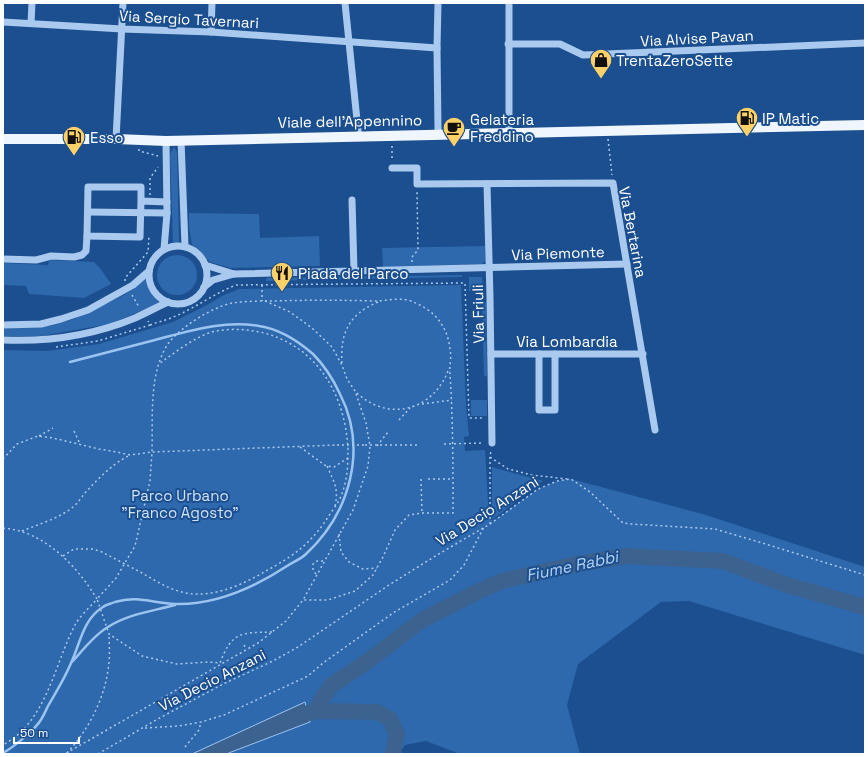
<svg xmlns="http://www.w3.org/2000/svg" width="868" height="757" viewBox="0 0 868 757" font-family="'Space Grotesk',sans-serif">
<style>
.green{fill:#2e69ad}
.water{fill:#3c6290;stroke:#9cc4f0}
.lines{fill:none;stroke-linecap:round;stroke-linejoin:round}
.stream{stroke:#9cc4f0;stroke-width:2.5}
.river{stroke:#3c6290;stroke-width:16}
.path{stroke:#a9c9ee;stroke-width:1.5;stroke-dasharray:2 3;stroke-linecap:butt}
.minor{stroke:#a9c9ee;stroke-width:7}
.major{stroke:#f0f6ff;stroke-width:10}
.path-bridge{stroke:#a9c9ee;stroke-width:1.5;stroke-dasharray:2 3;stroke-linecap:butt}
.labels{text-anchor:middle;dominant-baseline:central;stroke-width:4;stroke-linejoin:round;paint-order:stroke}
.street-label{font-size:15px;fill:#fff;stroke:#1b4f8f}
.poi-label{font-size:15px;fill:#fff;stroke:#1b4f8f;text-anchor:start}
.park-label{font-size:15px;fill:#cfe3fa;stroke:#1b4f8f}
.water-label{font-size:16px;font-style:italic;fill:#b5d3f5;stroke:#1b4f8f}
</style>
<rect width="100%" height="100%" fill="#1b4f8f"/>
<g class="green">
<path d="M174,147L177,152L179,242L177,245L174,244L173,242L170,154Z"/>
<path d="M189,213L259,214L260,238L319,236L320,266L230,268L210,262L192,245L189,227Z"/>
<path d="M485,246V261L482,264L383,267L382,248Z"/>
<circle cx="177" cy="275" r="20"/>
<path d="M49,260L94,262L100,268L111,284L84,298L29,294L26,286L3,285V263L48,265Z"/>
<path d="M462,275V277L266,281V278Z"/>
<path d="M469,277H482L483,290L469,291Z"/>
<path d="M146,278L153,294L161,301L148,308L109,324L41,336H3V327L49,326L74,319L124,295Z"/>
<path d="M461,285L466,406L469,436L464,437L465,451L485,450L489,519L492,520V467L543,481L492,520L493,521L538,489L557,481L571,479L706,515L865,567V655L689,601L661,602L578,664L567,705L580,754H460L426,741L405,745L398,754H3V350L47,351L99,344L173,322L207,305L222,296L239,289Z"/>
<path d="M482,302H486L487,376H484Z"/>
<rect x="471" y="400" width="16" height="16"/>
</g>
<path class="water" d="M305,702L310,722L226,754H192Z"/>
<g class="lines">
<g class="stream">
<path d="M72,662C83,650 94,635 108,627C128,614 153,611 175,605"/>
<path d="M3,753C12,748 31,733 37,725C42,720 45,712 48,706C56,692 65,678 71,663C80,644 83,619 103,607C106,604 111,604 115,602C139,595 154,604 176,604C216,605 255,587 287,566C293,562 301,559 306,554C350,513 368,449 340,394C333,379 325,366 313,354C298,341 280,329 259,326C223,320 190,331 155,340C127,347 98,355 70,362"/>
</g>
<g class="river">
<path d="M318,711L319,703L332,685L368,661L422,620L477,592L502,581L572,565L626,556L723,561L787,585L865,607"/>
<path d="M308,713L318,711L377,712L390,719L397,734L393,752L394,754"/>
</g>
<g class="path">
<path d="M608,139L612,175"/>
<path d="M392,146V160"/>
<path d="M139,149V151L158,156"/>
<path d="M150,195V178L158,167"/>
<path d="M412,262V257L418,250L417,192"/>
<path d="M125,281V278L148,252L149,236"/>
<path d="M262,285V301"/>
<path d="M132,295L139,307"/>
<path d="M265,301L290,312L312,328L332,347L342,365L347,379L355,391L366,423L370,446L368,466L353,510L303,600"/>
<path d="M150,325C157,322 164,321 171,318C194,309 213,294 236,285L465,283L469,418H483"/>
<path d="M56,347L98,341L150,325L148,321"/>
<path d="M342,363C340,333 349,314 378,302"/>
<path d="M357,393C389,423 435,410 449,368"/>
<path d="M422,404L452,400"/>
<path d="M399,420L410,408"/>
<path d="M74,431L80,444"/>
<path d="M39,436L53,428"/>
<path d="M444,444L484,443"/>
<path d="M365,445H420"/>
<path d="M377,446L388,432"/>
<path d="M300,447L326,466L334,467L348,458"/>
<path d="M490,457L508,469L532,475L567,479"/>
<path d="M3,459L17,444L38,436L53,438L99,449L117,452L130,455L152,452C153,418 148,368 171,340C184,325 213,307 232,303C246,301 261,301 275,301C308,300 341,300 375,301C387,301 399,297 411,301C421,305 434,312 440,322C446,330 449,339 450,350C452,357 449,366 450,374C453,420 453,467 453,513H422L409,515L395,530L383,557L373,575L355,591L328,600H303L286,621L258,643L65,754"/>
<path d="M327,466C334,482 339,489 335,506"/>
<path d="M421,479L422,513"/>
<path d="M428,479H453"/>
<path d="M490,524V457L491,450"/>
<path d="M3,528C44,531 77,566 97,599C90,607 80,616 75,625C54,665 47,721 3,745"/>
<path d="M22,531C39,524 58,519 73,507C77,504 81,498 85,493C98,479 112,464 130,455"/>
<path d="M339,534L341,552L349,562L363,569L377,568"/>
<path d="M63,556L74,549H93L102,552C115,559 129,566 142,573C156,581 170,590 186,593C213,598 242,585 266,571C295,555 312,543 330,514C334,508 339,502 341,496C347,482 348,466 348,451C346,395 317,345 260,332C244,329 228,328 212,332C193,338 176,352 160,363"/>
<path d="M316,574L313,570V564L317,561H323"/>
<path d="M272,632C241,633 232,631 220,663L208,662L177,664L142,656L109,634L97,599L116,578L135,546L150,481L152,452L337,445"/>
<path d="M244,645L246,649"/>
<path d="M145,728L179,726L201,722L224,715L308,676L323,663L393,613L450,580L464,565L484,527"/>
<path d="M185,747L199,730L201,722"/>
<path d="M67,753C90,728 106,696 109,662C110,653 109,643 109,634"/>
<path d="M98,754L156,720L223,684L273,661L298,647L389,585L437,555L490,524L538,489L557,481L571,479L590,492L623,523L631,524L715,529L759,542L865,575"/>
</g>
<g class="minor">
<path d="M345,3L358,130V136"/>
<path d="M509,3V133"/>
<path d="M3,22L122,29L211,32L437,48"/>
<path d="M31,23L32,3"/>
<path d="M211,32L212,3"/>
<path d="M508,44H560L583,55L865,43"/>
<path d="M437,134L438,130L437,48L438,3"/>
<path d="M116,139L123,3"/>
<path d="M181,140L185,246"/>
<path d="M392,168H417V184L613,183L655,430"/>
<path d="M487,184L490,297L492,443"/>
<path d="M352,200L354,271"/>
<path d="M141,201L140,237L87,236L88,187H141V201L167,202"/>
<path d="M88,212L167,213"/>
<circle cx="178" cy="275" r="29"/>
<path d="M164,249L167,213L166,141"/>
<path d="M3,259L36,260L51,256L74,257L82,255L86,251L87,236"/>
<path d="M205,265L234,274"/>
<path d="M204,287L213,280L234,274L627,264"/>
<path d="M3,325L41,324L61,319L88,310L133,285L149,271"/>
<path d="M3,340C47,342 94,335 135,318C146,313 157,307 168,302"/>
<path d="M491,354H643"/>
<path d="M539,354V410H555V354"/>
</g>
<path class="major" d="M3,139H116L166,141L865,125"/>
<path class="path-bridge" d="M337,445H365"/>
</g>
<defs>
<g id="shop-pin" transform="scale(1.15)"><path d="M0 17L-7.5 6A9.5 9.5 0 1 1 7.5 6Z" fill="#ffd166" stroke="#1b4f8f"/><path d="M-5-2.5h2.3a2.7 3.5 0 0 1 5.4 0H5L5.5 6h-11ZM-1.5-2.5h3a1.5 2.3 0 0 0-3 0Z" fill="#111"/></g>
<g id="fuel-pin" transform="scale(1.15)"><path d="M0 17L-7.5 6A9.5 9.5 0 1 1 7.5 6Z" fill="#ffd166" stroke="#1b4f8f"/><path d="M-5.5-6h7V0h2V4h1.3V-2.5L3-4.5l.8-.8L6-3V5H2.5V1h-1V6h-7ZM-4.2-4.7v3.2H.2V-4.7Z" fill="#111"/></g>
<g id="cafe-pin" transform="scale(1.15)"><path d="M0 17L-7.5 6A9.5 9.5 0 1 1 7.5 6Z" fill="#ffd166" stroke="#1b4f8f"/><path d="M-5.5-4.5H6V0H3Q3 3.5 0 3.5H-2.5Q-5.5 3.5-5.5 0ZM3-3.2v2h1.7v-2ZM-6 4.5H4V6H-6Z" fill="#111"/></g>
<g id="restaurant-pin" transform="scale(1.15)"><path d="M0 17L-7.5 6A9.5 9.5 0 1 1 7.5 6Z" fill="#ffd166" stroke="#1b4f8f"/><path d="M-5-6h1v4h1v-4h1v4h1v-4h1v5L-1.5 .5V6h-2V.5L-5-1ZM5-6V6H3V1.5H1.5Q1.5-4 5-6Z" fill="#111"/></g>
</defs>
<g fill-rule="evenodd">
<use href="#shop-pin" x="601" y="60"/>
<use href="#fuel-pin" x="747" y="118"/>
<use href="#cafe-pin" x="454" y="128"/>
<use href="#fuel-pin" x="74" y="137"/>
<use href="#restaurant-pin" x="282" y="273"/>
</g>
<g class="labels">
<g class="street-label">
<text transform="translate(189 19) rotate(3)">Via Sergio Tavernari</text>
<text transform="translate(697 38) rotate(-3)">Via Alvise Pavan</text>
<text transform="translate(350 121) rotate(-1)">Viale dell'Appennino</text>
<text transform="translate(633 232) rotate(79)">Via Bertarina</text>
<text transform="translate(558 253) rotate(-2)">Via Piemonte</text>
<text transform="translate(478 314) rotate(-91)">Via Friuli</text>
<text x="567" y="341">Via Lombardia</text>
<text transform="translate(487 511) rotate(-32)">Via Decio Anzani</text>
<text transform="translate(212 680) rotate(-27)">Via Decio Anzani</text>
</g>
<g class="poi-label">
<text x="616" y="60">TrentaZeroSette</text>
<text x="762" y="118">IP Matic</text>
<text x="470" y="119">Gelateria<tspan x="470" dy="17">Freddino</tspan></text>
<text x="90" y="137">Esso</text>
<text x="298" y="273">Piada del Parco</text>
</g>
<g class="park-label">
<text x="180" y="495">Parco Urbano<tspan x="180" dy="17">"Franco Agosto"</tspan></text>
</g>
<g class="water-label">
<text transform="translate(572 566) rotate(-12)">Fiume Rabbi</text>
</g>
</g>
<rect width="868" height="757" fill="none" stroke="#ffffff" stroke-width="8"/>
<path d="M14 737v6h65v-6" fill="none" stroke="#ffffff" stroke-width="2"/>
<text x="20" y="737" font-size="12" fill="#ffffff" stroke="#1b4f8f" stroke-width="3" paint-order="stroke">50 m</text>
</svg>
